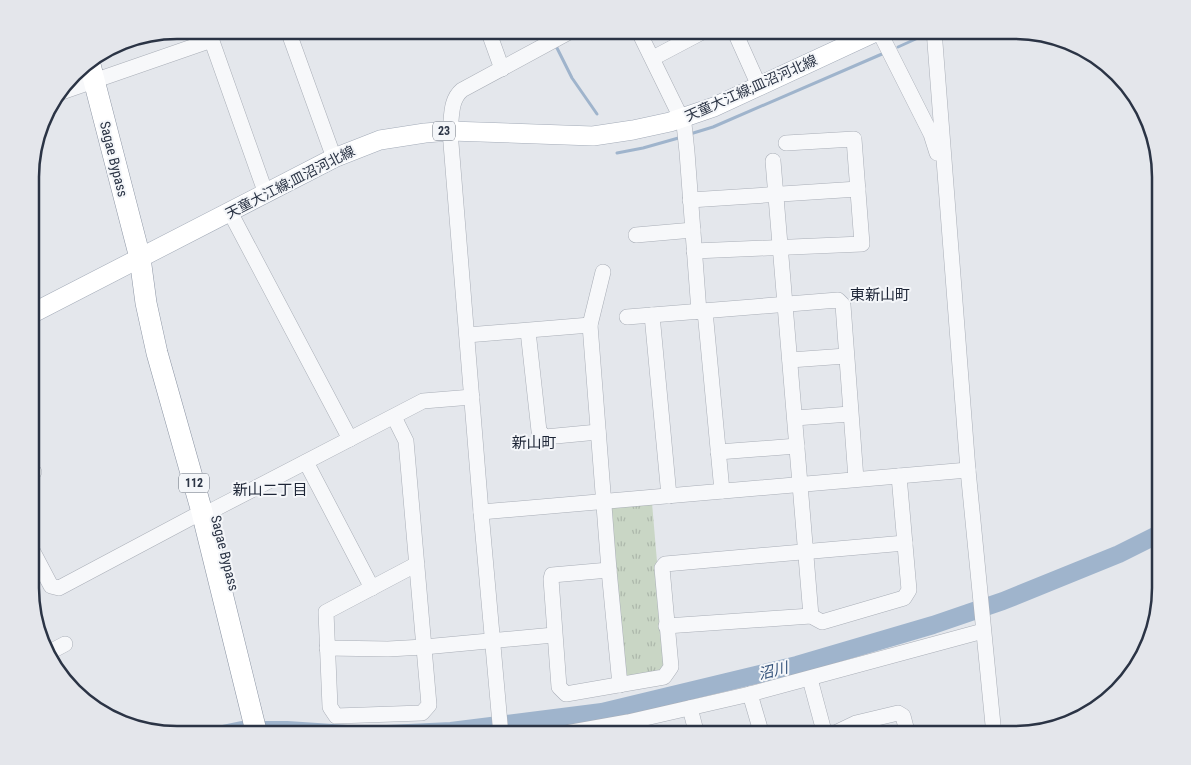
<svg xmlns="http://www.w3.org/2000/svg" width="1191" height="765" viewBox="0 0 1191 765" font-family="'Roboto Condensed','Noto Sans JP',sans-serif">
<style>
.grass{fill:url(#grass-tufts)}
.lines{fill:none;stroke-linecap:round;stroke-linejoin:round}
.stream{stroke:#9fb4cc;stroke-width:3}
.river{stroke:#9fb4cc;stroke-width:18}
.minor-casing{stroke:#a9aeb7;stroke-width:16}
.major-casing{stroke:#a3abb8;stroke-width:20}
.highway-casing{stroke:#8b94a3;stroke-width:22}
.minor{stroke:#f7f8fa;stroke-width:15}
.major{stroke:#fff;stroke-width:19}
.highway{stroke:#fff;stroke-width:21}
.labels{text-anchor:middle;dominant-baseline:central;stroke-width:4;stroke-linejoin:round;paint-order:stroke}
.shield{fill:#f4f6f9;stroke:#676e7b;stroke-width:1}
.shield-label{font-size:12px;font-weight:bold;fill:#2b3445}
.street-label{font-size:14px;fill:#2b3445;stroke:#f4f6f9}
.neighbourhood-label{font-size:15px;fill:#1d2536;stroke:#f4f6f9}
.water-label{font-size:15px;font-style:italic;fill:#34527a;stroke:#f4f6f9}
.rim{fill:none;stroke:#2b3445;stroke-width:2.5}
</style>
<defs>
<pattern id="grass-tufts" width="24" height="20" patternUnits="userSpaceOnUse" patternTransform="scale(1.25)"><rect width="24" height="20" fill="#c9d6c5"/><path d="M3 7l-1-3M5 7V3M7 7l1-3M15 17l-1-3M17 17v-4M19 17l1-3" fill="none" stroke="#adb8ab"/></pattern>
</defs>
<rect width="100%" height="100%" fill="#e4e7ec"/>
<path class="grass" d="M652,503L666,667L661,674L623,679L608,507Z"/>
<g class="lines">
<g class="stream">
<path d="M555,44L572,78L597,114"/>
<path d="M898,47L929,33"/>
<path d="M690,134L713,127L882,54"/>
<path d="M617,153L643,148L682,137"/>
</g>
<g class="river">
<path d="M218,735L242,730H287L362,735"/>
<path d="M366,735L451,731L602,712L797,665L933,625L1003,601L1119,554L1161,533"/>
</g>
<g class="minor-casing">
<g id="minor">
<path d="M208,30L266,194"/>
<path d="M488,30L502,69"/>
<path d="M638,30L684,124L687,152L699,312"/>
<path d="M734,30L759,86"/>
<path d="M934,30L968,470L994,735"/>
<path d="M879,31L931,134L937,153"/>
<path d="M290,36L334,158"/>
<path d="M653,58L706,30"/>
<path d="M59,93L212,40"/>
<path d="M773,161L811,616"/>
<path d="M690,200L858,189"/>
<path d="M230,212L350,439"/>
<path d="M636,235L693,230"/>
<path d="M694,251L862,244L854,139L786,143"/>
<path d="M603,272L590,325L609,570L620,685"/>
<path d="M705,311L722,491"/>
<path d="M652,315L669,496"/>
<path d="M627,317L838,300L843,305L856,479"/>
<path d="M528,331L539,431L545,437L598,432"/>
<path d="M467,335L590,325"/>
<path d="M790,360L846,356"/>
<path d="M394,417L406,441L429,705L422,713L336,716L330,707L326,612L417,564"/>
<path d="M795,418L850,414"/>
<path d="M718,452L797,446"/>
<path d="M306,462L372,588"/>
<path d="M31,474L34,472"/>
<path d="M213,510L423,401L472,397"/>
<path d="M481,512L968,470"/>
<path d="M31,548L51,586L59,588L202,512"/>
<path d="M609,570L552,575L551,579L559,687L566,694L664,677L671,667L662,568L665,564L905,543"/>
<path d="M666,626L811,616L822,622L904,598L909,590L899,476"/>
<path d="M327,648L388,649L424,647L554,635"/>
<path d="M48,653L65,644"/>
<path d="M810,679L825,735"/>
<path d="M750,694L762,735"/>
<path d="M690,708L697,735"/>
<path d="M501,735L481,512L450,131C452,117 450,100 462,90L573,30"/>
<path d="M555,735L628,722L750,694L983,631"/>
<path d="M831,735L856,723L898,713L903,716L908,735"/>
</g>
</g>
<g class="major-casing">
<path id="major" d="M31,314L334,158L380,140L425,133L450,131L593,136L633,130L670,122L714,107L880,30"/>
</g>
<g class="highway-casing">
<path id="highway" d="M89,61L140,258L146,303L157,353L202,512L257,735"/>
</g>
<use href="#minor" class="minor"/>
<use href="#major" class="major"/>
<use href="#highway" class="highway"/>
</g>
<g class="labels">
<g class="shield">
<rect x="433" y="121.5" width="22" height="19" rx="4"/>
<rect x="179" y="473.5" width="30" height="19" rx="4"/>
</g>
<g class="shield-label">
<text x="444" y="131">23</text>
<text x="194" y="483">112</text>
</g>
<g class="street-label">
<text transform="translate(751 88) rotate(-24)">天童大江線;皿沼河北線</text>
<text transform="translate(114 159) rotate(76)">Sagae Bypass</text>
<text transform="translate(290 182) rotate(-27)">天童大江線;皿沼河北線</text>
<text transform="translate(225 553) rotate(76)">Sagae Bypass</text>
</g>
<g class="neighbourhood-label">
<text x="880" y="295">東新山町</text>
<text x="534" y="443">新山町</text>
<text x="270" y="490">新山二丁目</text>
</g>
<g class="water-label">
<text transform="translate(773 671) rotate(-14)">沼川</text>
</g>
</g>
<path d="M0 0H1191V765H0ZM177 39H1014A138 138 0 0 1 1152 177V588A138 138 0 0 1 1014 726H177A138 138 0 0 1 39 588V177A138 138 0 0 1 177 39Z" fill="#e4e6eb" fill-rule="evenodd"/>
<path class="rim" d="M177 39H1014A138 138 0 0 1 1152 177V588A138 138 0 0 1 1014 726H177A138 138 0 0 1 39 588V177A138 138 0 0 1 177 39Z"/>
</svg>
